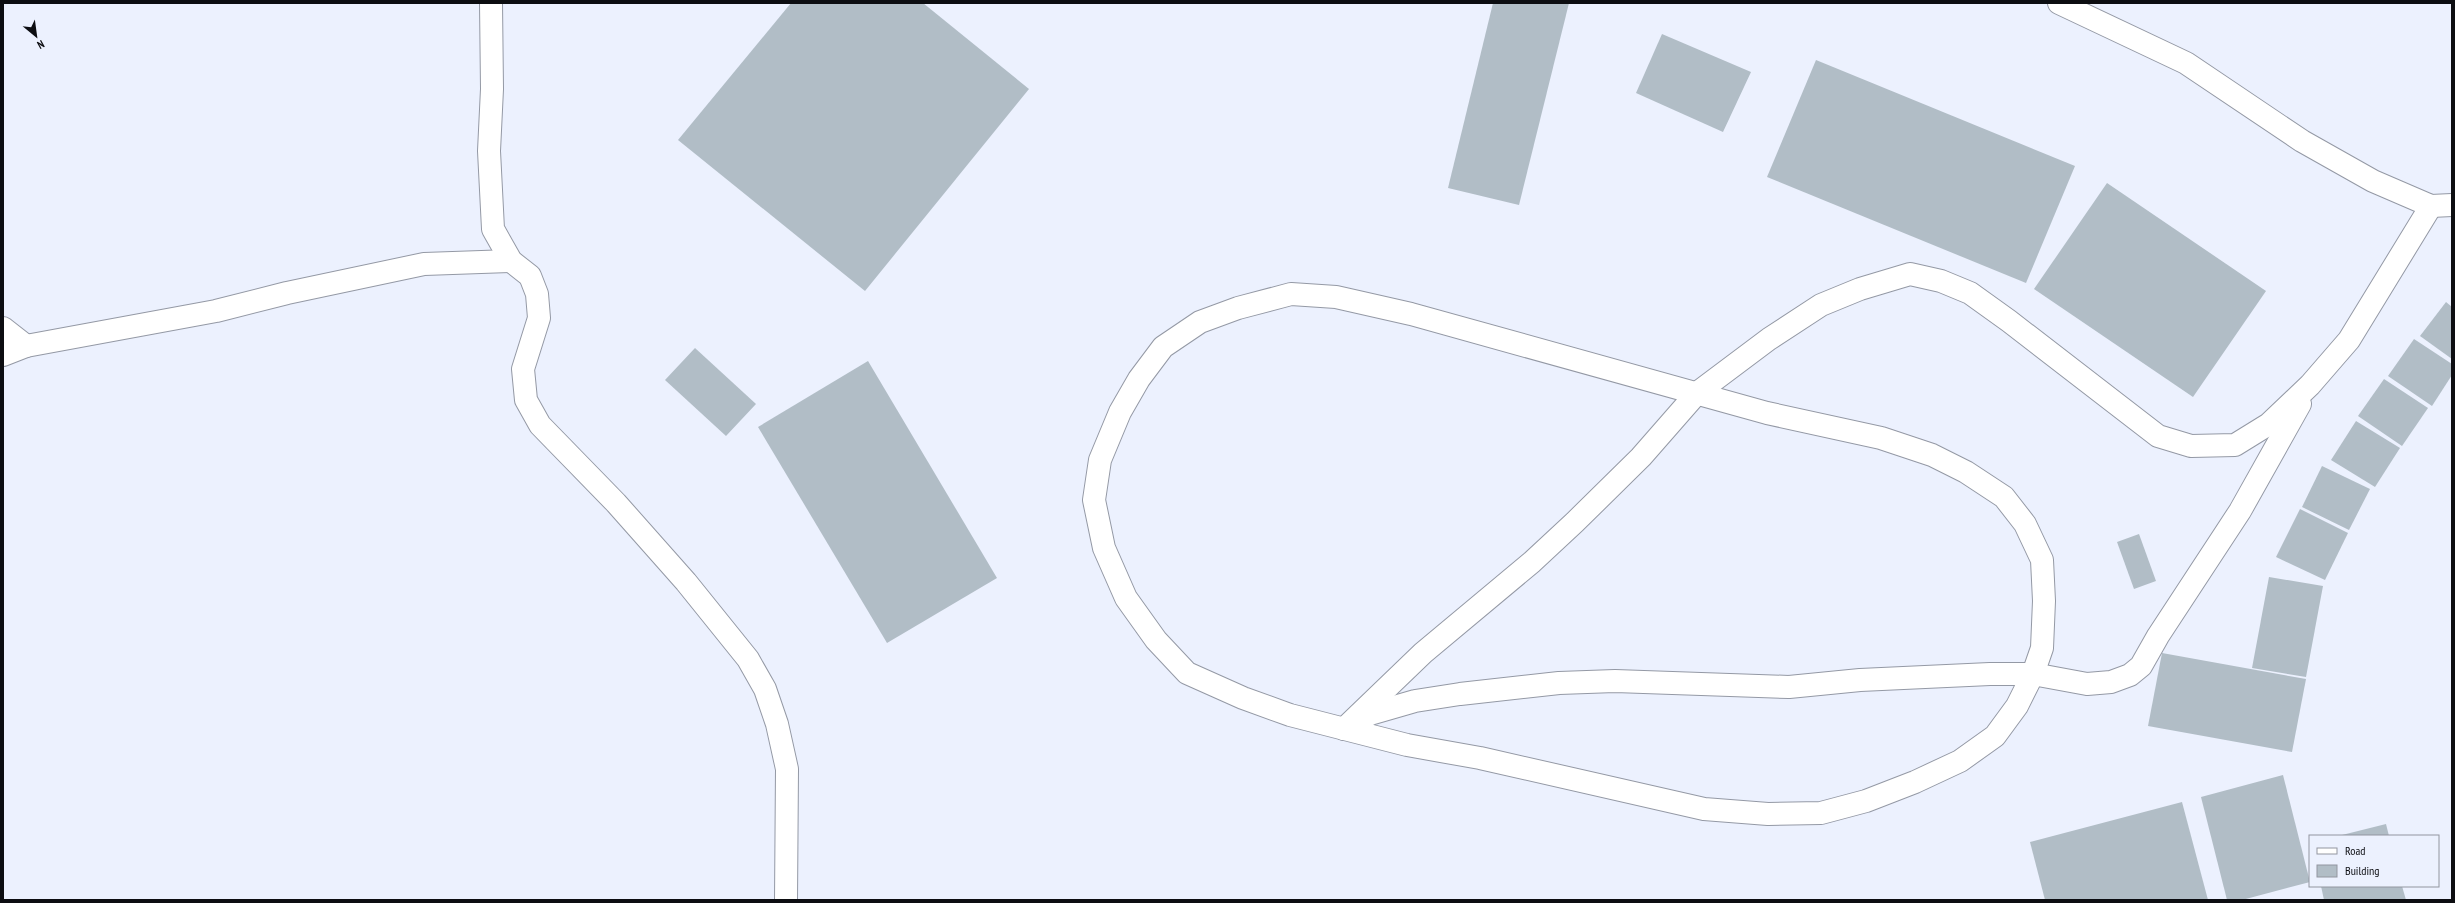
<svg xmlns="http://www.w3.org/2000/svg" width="2455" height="903" viewBox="0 0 2455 903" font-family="'PT Sans Narrow',sans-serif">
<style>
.building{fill:#b1bdc6}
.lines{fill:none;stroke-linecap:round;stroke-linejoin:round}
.minor-casing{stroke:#9499a5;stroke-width:24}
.minor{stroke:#fff;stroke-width:22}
</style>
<rect width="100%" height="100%" fill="#ecf1fe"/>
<g class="building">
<path d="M791,3H923L1029,89L865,291L678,140Z"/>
<path d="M1493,3H1569L1519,205L1448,188Z"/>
<path d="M1662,34L1751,72L1723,132L1636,93Z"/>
<path d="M1816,60L2075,166L2026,283L1767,177Z"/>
<path d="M2107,183L2266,291L2193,397L2034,289Z"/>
<path d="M2446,302L2452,307V359L2420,336Z"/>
<path d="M2414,339L2452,364V375L2432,406L2388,376Z"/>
<path d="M695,348L756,404L726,436L665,380Z"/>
<path d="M868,361L997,578L887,643L758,427Z"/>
<path d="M2384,379L2428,408L2402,446L2358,416Z"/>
<path d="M2356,421L2400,448L2375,487L2331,460Z"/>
<path d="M2322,466L2370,489L2349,530L2302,507Z"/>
<path d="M2300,509L2348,533L2325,580L2276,557Z"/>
<path d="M2139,534L2156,581L2134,589L2117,542Z"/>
<path d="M2269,577L2323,586L2306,677L2252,668Z"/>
<path d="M2162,653L2306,679L2292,752L2148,726Z"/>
<path d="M2283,775L2310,882L2242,900H2227L2201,797Z"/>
<path d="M2182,802L2208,900H2045L2030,842Z"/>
<path d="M2386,824L2389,836H2342V835Z"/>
<path d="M2321,886H2402L2406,900H2324Z"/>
</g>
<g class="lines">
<g class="minor-casing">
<g id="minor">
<path d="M491,3L492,89L489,151L493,229L511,261L530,276L537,294L539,318L523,369L526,400L540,425L616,503L686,582L748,659L765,689L777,724L787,769L786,900"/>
<path d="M2059,3L2186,63L2302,141L2373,181L2431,206L2452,205"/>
<path d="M1291,294L1336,297L1411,314L1767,413L1881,438L1932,455L1966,472L2004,497L2025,524L2042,560L2044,601L2042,648L2033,674L2017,706L1995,736L1960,761L1915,782L1866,801L1821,813L1768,814L1704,809L1480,758L1407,745L1290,715L1243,698L1187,673L1156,640L1126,598L1104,548L1094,500L1100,460L1120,412L1139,379L1163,347L1200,322L1238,308Z"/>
<path d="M3,328L26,346"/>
<path d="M3,355L26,346L216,311L287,293L424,264L511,261"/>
<path d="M1359,720L1370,714L1415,701L1460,694L1559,683L1615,681L1789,687L1860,680L1990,674H2033L2087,684L2111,682L2130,675L2141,666L2158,636L2240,511L2300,404"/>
<path d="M1344,729L1423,653L1532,562L1575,522L1641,457L1697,393L1769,339L1821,305L1860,289L1910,274L1941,281L1970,293L2009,321L2158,436L2191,446L2235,445L2269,424L2310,385L2349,340L2431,206"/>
</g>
</g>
<use href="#minor" class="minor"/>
</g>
<rect width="2455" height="903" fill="none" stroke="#0c0d11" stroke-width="8"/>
<rect x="2309" y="835" width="130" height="52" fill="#ecf1fe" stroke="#92969f"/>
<rect x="2317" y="848" width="20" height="6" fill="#ffffff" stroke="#92969f"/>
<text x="2345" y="855" font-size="12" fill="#0c0d11">Road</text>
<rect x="2317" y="865" width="20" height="12" fill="#b1bdc6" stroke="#92969f"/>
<text x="2345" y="875" font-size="12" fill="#0c0d11">Building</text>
<g transform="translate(36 36) rotate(151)" stroke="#ecf1fe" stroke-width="3" paint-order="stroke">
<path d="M0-3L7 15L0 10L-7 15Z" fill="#0c0d11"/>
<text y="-6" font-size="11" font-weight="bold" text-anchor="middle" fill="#0c0d11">N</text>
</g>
</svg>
